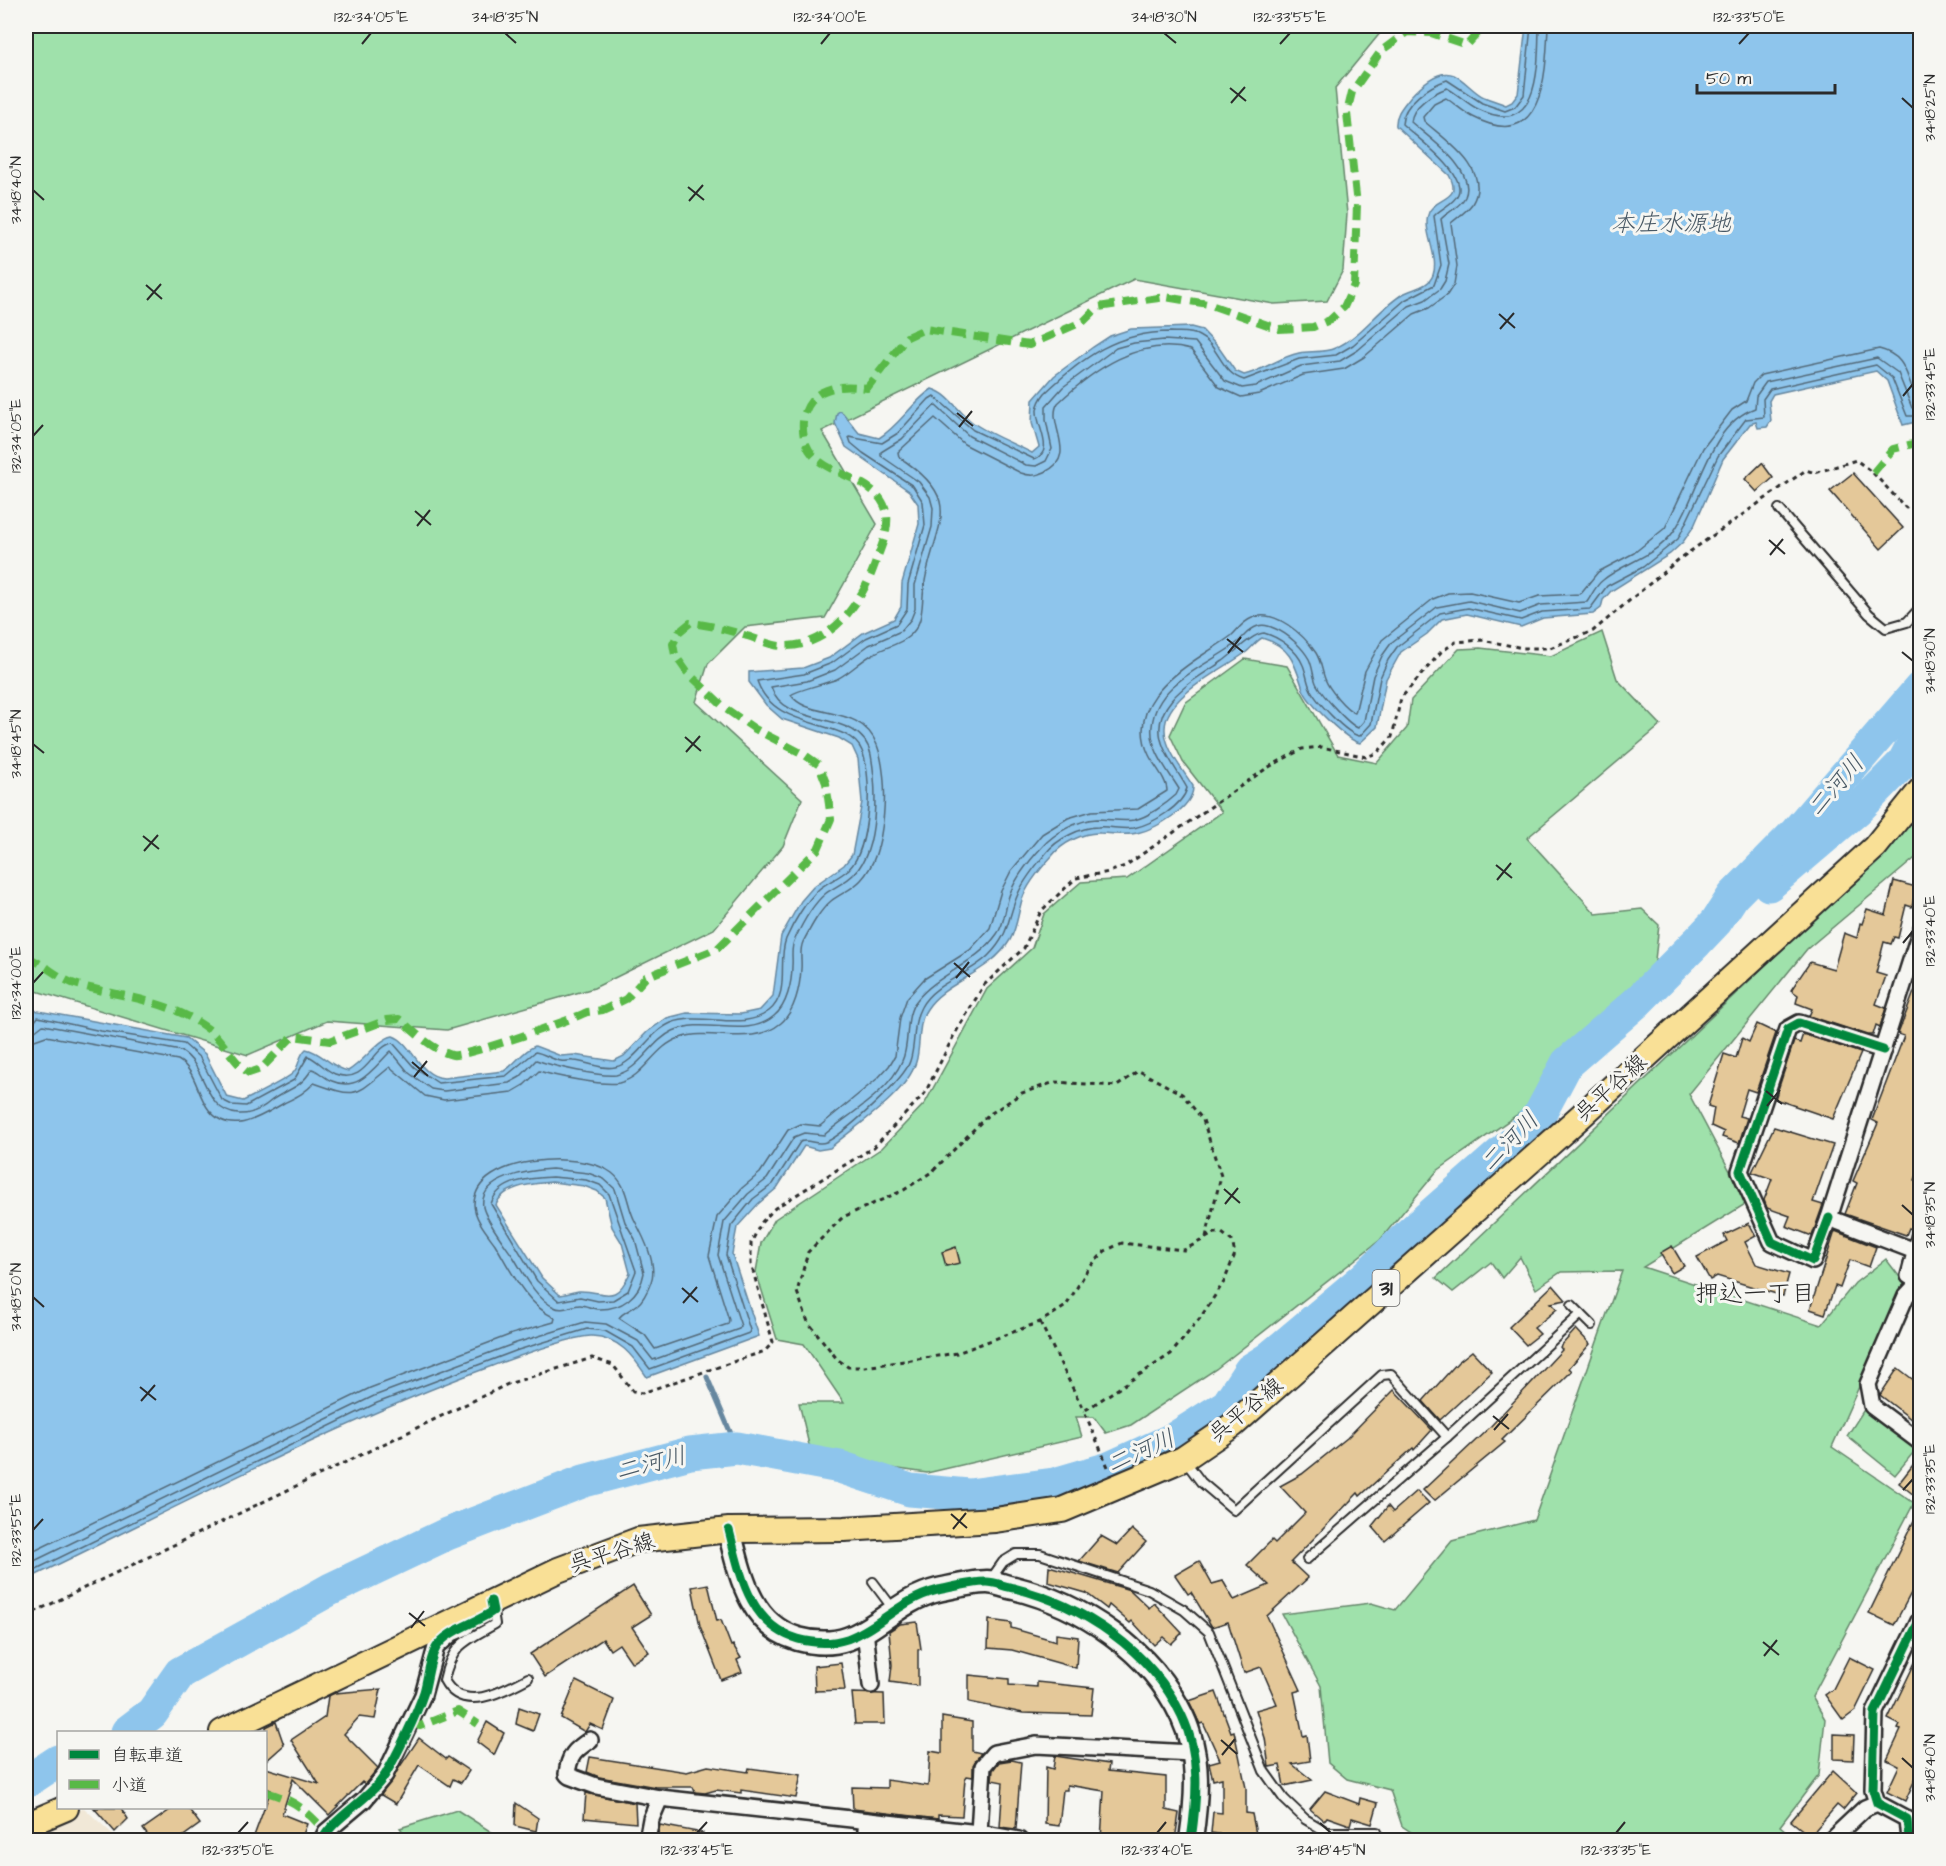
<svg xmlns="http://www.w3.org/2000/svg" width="1946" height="1866" viewBox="0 0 1946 1866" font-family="'Architects Daughter','Klee One',sans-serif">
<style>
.built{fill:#f1e8d7}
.green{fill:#9fe1ab;stroke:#65866b;stroke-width:1.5}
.water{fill:#8ec5ec;stroke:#66879f;stroke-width:1.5;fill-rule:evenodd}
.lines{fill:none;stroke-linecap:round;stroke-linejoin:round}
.shore{stroke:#536978;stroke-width:1.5}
.stream{stroke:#66879f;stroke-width:5}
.river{stroke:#8ec5ec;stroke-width:33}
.building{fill:#e4c899;stroke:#2b2b2b;stroke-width:1.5}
.lane-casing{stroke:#2b2b2b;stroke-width:12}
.street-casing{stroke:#2b2b2b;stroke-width:20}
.secondary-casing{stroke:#2b2b2b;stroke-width:27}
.primary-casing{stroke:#2b2b2b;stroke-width:28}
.path{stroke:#2b2b2b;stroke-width:3;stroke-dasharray:4.5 4.5;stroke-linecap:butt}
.lane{stroke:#f6f6f2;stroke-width:8}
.street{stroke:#f6f6f2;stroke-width:15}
.secondary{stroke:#f6f6f2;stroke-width:22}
.primary{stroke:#f9e096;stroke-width:24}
.quiet{stroke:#58b947;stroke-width:8;stroke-dasharray:15 8;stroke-linecap:butt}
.cycleway-casing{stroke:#f6f6f2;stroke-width:13}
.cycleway{stroke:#00873e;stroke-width:9}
.ticks{fill:none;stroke:#2b2b2b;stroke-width:2}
.labels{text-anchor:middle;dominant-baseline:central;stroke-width:6;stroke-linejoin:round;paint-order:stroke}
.shield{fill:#f6f6f2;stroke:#686867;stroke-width:1.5}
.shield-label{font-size:21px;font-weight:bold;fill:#2b2b2b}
.street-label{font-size:22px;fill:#2b2b2b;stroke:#f6f6f2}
.water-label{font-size:24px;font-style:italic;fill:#495965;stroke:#f6f6f2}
.neighbourhood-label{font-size:24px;fill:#2b2b2b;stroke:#f6f6f2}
.neatline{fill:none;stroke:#2b2b2b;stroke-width:2}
.ticks-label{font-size:15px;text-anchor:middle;fill:#2b2b2b}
</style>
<rect width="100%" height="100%" fill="#f6f6f2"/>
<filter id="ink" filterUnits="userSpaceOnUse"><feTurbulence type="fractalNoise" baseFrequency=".0167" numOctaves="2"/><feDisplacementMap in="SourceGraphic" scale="12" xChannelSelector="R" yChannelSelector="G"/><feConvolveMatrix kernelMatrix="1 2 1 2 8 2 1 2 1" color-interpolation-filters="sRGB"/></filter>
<g filter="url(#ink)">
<path class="built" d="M84,1808L119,1840H26V1836Z"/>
<g class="green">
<path d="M26,26H1386L1335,88L1347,214L1343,270L1327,301L1274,304L1134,279L822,431L877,524L825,618L745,627L708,664L696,702L802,799L783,846L714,929L594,988L447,1030L327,1021L248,1055L26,988Z"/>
<path d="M1602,632L1617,679L1661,725L1527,838L1596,914L1642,909L1659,925L1653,977L1554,1059L1538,1100L1437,1171L1380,1240L1216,1369L1131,1425L1106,1433L1094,1417H1076L1082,1437L927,1473L863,1464L825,1455L809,1445L799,1403H844L804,1344L777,1339L756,1272L761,1243L775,1219L882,1148L925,1103L987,989L1032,948L1044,914L1081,882L1127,879L1222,812L1183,762L1170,735L1185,703L1245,659L1287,666L1338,755L1377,763L1407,728L1411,700L1459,649L1480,648L1551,656Z"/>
<path d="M1920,812V854L1807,949L1689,1094L1747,1203L1643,1267L1821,1325L1855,1283L1886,1259L1905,1284L1832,1447L1914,1503L1812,1697L1825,1719L1819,1775L1780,1826L1797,1840H1423L1402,1826L1390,1790L1347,1779L1328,1763L1321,1686L1282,1614L1371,1603L1395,1610L1452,1541L1534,1520L1622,1271L1561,1272L1536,1289L1520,1257L1502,1278L1491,1262L1453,1292L1436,1278L1887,850Z"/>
<path d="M1865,1408L1918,1447L1895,1475L1847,1436Z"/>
<path d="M457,1810L504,1840H410L400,1828Z"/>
</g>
<path class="water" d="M1526,26H1920V421L1903,425L1887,381L1876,371L1773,394L1769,401L1771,421L1767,427L1758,428L1756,422L1750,424L1723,459L1694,526L1683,542L1670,554L1611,591L1603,600L1601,608L1593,614L1543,618L1521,627L1467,614L1442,619L1427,634L1401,652L1386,679L1377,727L1360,743C1346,740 1308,703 1303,689C1295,665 1292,647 1262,638C1255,642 1251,649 1245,653C1221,671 1166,695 1165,728C1164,748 1183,770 1193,786C1194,808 1155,829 1137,833C1125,836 1112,833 1100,833C1084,832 1062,843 1052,856C1041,868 1027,884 1022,900C1018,913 1017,928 1010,940C990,974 945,981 927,1009C917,1023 921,1046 916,1062C906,1095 855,1126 830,1148L818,1150L804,1146L777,1188L758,1204L737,1227L732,1254L759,1336L647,1377C633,1356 619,1337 592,1336C575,1335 511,1359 492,1366C331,1425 180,1506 26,1580V1024L29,1019L26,1012L28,1009L186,1038L205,1054L227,1097L243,1101C251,1097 288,1078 293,1073C300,1066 298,1056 306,1049C322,1052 331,1068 348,1071C365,1061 378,1039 393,1036C413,1043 418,1076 444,1078L504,1071C516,1064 522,1051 535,1046L561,1056L574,1055L614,1061L624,1056L647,1032L667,1018L687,1013L741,1014L760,1010L773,996L781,936L801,901L814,886L844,865L852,855L862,802L858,759L852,746L839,738L782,719L766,705L749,682V672L803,668L829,658L863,633L894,619L901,607L902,583L919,524L918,504L909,491L846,447L835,423L837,413L840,411L843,413L859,433L879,438C900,425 912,402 932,389C950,394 958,412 972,422C990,435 1013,443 1032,453L1039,447L1032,423L1033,400L1054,376L1093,347L1110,336L1131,329L1191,327L1202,330L1219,348L1235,371L1244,375C1263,371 1279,357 1299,353C1310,351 1325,353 1335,348C1361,337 1378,309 1403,294C1413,288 1428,288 1433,275C1440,257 1421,229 1429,212C1437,196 1463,201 1449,175L1396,126C1395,114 1403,106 1410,97C1419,87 1438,68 1454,75C1465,80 1473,92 1484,97C1491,100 1499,102 1506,105L1512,102L1518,94ZM552,1182L584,1186L597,1191L605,1198L612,1227L622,1243L630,1273C614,1307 605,1290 579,1291C573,1292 566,1294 560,1295L542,1278L496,1205C503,1185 534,1184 552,1182Z"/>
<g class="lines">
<g class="shore">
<path d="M26,1027L32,1025L38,1017L101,1031L184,1044L200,1058L222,1100L232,1105L246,1106L294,1080L308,1056C318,1060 325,1070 335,1074C367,1086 372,1046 393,1043L414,1067L438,1083L506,1076L535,1052C544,1053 552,1060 561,1061C565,1062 570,1060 574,1061C588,1062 601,1070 615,1067C635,1064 649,1032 671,1023C701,1011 743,1032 769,1011C791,993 777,961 786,939C793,923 806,901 819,889C828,882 840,877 849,869C870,848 873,777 862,751C848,717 775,733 757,681L804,674L832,663L866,638L897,624L907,609L908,584L925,525L923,502L913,486L863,453L851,443L849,437L882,443L898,433L929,399L934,396L973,430L1034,459C1056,452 1036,426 1037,410C1038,403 1041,398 1045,393C1084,356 1117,332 1171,332C1180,333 1191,331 1199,336C1220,346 1220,373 1244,380L1299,359L1336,355L1353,345L1405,300L1434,285L1441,265L1434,216C1441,208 1454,204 1458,194C1467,173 1416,137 1402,124C1403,103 1429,86 1447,80L1482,103L1505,111L1515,107L1524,95L1531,26"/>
<path d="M26,1034L34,1032L43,1025L181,1051C208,1067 203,1111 238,1114C251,1115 263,1108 272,1100C289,1088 300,1089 312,1069C319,1071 324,1078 332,1081C359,1093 374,1067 391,1051L409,1073L431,1089L444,1091L509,1083L520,1077L536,1060C553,1066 599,1077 616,1075C640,1070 651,1041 673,1031C705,1016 746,1040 774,1016C787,1006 792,982 792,966C793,957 790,948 795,939C802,924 812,905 825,894C834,887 847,882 855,873C879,847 877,788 871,755C861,707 786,731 771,687L807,681L835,670L869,645L901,631L911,619L915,609V585L932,527L933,508L930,497L919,482L881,456V452L902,439L935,405L969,436L1026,465L1036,466L1046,461L1052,449L1046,420V406L1063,387L1116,348L1134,343L1164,340L1195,342L1225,381L1242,388L1256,386L1301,366L1340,361L1358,350L1409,306L1425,300L1440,289L1445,281L1449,264L1441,219C1448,212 1460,207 1465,197C1477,170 1429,138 1411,122C1412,106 1433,93 1447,88C1458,94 1467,104 1478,109C1540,139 1538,67 1539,26"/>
<path d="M26,1043L46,1036L178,1060C196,1070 197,1095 209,1110C231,1138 263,1115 284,1103C296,1097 305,1093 314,1083C359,1099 354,1096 390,1067L425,1096L444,1100L512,1092L524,1085L539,1071C554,1076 603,1086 619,1083C645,1077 654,1046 680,1038C713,1027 751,1048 781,1023C795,1011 800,987 801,969C802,960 799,951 803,942C810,929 819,911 831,901C840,894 853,889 861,880C887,853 890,779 877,745C861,703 808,720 791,695C794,691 828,683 837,679C851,672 861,660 875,653C885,647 898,645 908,637C925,623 921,606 924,587C933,524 969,503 899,457L898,452L935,418L964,444L1021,473C1029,476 1037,476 1045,472C1080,456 1045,423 1058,403C1093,370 1140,336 1191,350L1219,387L1241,397L1259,394L1303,375L1344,369L1364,357L1414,314L1429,308L1447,295L1454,284L1457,266L1451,223C1458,217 1466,212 1472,204C1493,170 1445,140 1424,121L1423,117L1434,104L1446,98C1455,104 1463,112 1473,117C1544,154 1546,74 1548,26"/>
<path d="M552,1169L588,1173L604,1179L615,1189L625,1222L635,1239L644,1273C640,1296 621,1310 598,1309C592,1309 586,1305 580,1305C571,1305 563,1312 554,1307C536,1299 524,1274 514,1258C506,1246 486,1221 483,1207C478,1177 532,1170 552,1169Z"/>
<path d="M552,1177L586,1180L600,1185L609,1194L636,1271L628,1291L613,1300L598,1301L580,1297L559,1301L537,1281L491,1204C498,1180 531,1178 552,1177Z"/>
<path d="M26,1555L370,1388L512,1334L554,1322L555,1318C526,1305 510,1269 495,1244C487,1233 474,1218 474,1204C475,1155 583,1150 612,1173C629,1187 626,1204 635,1221C643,1236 658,1265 651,1282C648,1290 644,1300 637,1305C631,1310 623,1312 619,1318L645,1335L655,1349L728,1324L729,1320L709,1256L717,1217L742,1188L760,1173L788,1130L801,1124L820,1126L878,1078L889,1066L895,1056L900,1018L907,998L924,979L970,950L990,928L1001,891L1011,871L1042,834L1068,818L1092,811L1138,809L1167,791C1167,779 1154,766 1149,755C1127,708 1170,676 1204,654C1213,648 1223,642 1231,636C1238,630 1242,622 1252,618C1275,608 1304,635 1316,653C1321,661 1322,671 1325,679C1329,689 1345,709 1355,713L1365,671L1382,640L1433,599L1448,593L1470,592L1519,603L1539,596L1580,594L1598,572L1634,553L1665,528L1703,448L1732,410L1746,401L1753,383L1761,375L1879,349C1912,357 1904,384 1920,399"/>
<path d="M26,1565L374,1396L516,1343L585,1322L606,1324L638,1341L653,1360L739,1329L741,1326L718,1255L724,1222L748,1194L767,1179L794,1137L804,1133L824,1135C849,1114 889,1092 902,1061C911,1042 903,1016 917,1000C939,973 976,964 997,934C1005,924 1005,908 1009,896C1015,878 1029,861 1042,847C1054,833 1078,820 1097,819C1109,819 1122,822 1134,820C1148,817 1166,804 1176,795L1179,789C1168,771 1149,748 1152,726C1156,682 1207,666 1237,643C1244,637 1248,629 1258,626C1263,624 1270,626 1276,629C1288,634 1303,648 1309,659C1313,667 1313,678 1317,685C1323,696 1348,724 1358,728L1364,721L1373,676L1382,656L1392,642L1437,607L1469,601L1520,613L1541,605L1587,602C1592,595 1595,586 1603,580C1625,562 1657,556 1674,531C1700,494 1708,425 1755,408L1756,396L1766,382L1877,358L1898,373L1912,408H1920"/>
<path d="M26,1574L377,1403L518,1350L587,1329L605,1331L633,1347L650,1369L749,1333L750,1330L726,1255L731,1226L753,1199L773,1184L800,1142C808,1138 816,1146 826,1142C843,1135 905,1079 910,1061C916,1044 912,1023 921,1007C934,982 970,975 989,955C1010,934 1007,919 1018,894C1024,879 1036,866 1046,853C1057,839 1081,827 1098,827C1110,826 1122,830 1134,828C1152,824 1183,806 1187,788C1180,775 1170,762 1164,748C1145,705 1194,680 1223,661C1233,654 1253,633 1264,633C1279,637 1297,650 1303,665C1306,672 1307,681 1310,688C1315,700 1347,735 1360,736L1371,724L1380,678L1388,660L1397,647L1440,613L1468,608L1521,620L1542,612L1590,609L1607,586L1643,567L1678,539L1718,456L1746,419L1764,417L1763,399L1770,389L1876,365L1892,378L1907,416H1920"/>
</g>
<path class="stream" d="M707,1377L737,1448"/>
<g class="river">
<path d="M1769,885L1857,810L1903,763L1920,731"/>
<path d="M127,1732L152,1713L180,1673L331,1589L447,1534L584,1481L690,1453L737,1448L840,1467L910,1490L969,1495L1054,1484L1109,1468L1175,1438L1227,1405L1250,1370L1269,1358L1363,1279L1409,1234L1516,1140L1540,1114L1567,1063L1637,1002L1697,942L1716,922L1733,896L1796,832L1920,688"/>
<path d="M26,1782L58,1761"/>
</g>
</g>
<g class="building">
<path d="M1762,463L1773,478L1757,492L1745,479Z"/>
<path d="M1853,473L1903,528L1881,549L1830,491Z"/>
<path d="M1894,881L1916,887L1912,907L1906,905L1898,938L1894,937L1891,944L1884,942L1876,973L1886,976L1876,1004L1886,1008L1880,1027L1876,1025L1873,1035H1868L1809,1016L1812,1009L1796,1003L1798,995L1791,990L1810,962L1834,969L1844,933L1857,938L1860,923L1862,924L1867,909L1886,915Z"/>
<path d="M1919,979L1920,1167L1915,1180L1920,1182V1197L1915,1211L1920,1213V1216L1918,1225L1912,1229L1909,1228L1906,1235L1845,1214L1857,1183L1853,1181L1878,1123L1872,1120L1904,1036L1898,1034Z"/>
<path d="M1757,1024L1776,1033L1756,1092L1747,1089L1739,1116L1747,1118L1739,1143L1722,1137L1724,1132L1711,1126L1714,1108L1708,1106L1724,1054L1736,1058L1742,1038L1749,1042Z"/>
<path d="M1803,1034L1861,1053L1833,1119L1775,1099L1794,1041L1800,1043Z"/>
<path d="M1774,1127L1833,1145L1813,1202L1823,1205L1812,1236L1786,1226L1790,1216L1767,1208L1764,1200L1772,1179L1752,1172Z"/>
<path d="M1749,1223L1756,1236L1745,1242L1756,1264L1789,1274L1783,1296L1717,1276L1710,1280L1697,1257L1727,1241L1724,1235Z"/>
<path d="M1835,1231L1876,1247L1869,1267L1850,1260L1840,1288L1835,1286L1825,1314L1810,1309Z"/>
<path d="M1672,1246L1684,1266L1672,1273L1660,1253Z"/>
<path d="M956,1247L960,1263L946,1266L942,1252Z"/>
<path d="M1553,1285L1566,1300L1551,1303L1557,1309L1534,1328L1540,1334L1526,1345L1509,1327Z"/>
<path d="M1576,1329L1590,1344L1569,1368L1572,1371L1502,1440L1505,1442L1434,1501L1423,1490L1489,1428L1562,1350L1560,1347Z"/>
<path d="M1472,1351L1492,1372L1440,1420L1423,1401L1458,1362Z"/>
<path d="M1898,1368L1920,1385V1426L1880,1395Z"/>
<path d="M1394,1390L1432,1430L1414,1450L1413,1448L1360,1496L1358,1493L1291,1562L1308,1578L1267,1616L1301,1690L1294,1692L1303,1736L1307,1735L1310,1761L1292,1764L1312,1780L1284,1786L1280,1765L1269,1767L1265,1738L1256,1710L1277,1704L1261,1667L1244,1673L1228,1622L1212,1627L1191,1592L1188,1594L1175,1575L1199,1561L1212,1584L1223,1581L1234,1600L1269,1585L1247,1565L1272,1540L1275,1543L1305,1513L1280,1486L1302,1474L1347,1438Z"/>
<path d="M1920,1456V1500L1899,1483Z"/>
<path d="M1417,1491L1429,1503L1385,1541L1372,1526L1388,1506L1393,1512Z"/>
<path d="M1920,1508V1576L1894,1625L1869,1613Z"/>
<path d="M1132,1529L1146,1542L1118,1573L1079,1561L1101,1536L1117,1545Z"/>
<path d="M1049,1566L1130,1590L1149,1608L1154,1603L1182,1633L1171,1644L1163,1637L1154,1645L1132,1621L1130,1623L1109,1605L1107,1609L1086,1593L1048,1582Z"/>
<path d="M708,1584L717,1621L721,1620L731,1646L733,1645L741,1658L737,1660L742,1672L721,1680L700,1626L692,1587Z"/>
<path d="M633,1586L651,1615L632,1627L649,1652L632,1663L619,1644L610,1650L603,1639L545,1677L530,1654Z"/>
<path d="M989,1620L1011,1623V1628L1056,1641V1634L1078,1637L1076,1668L1012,1650L988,1648Z"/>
<path d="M917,1622L921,1649L918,1650V1686L890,1682L892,1665L889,1631L900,1624Z"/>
<path d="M1920,1652V1769L1905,1801L1887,1792L1899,1766L1887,1760L1901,1730L1898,1729L1900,1725L1888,1719Z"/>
<path d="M1849,1657L1875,1670L1855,1711L1843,1720L1825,1695L1833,1689Z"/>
<path d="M841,1663L845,1690L815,1691L814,1666Z"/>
<path d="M969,1675L1009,1679V1685L1037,1687V1682L1094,1688L1091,1715L1023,1713L969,1702Z"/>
<path d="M576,1681L614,1700L603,1730L590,1724L585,1732L561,1718Z"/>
<path d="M381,1689L375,1719L359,1717L344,1734L378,1768L365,1784L362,1782L329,1815L293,1779L282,1814L307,1824L301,1840H267L254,1836L271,1790L266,1788V1768L319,1784L291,1740L325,1717L328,1696L335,1693Z"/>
<path d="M1216,1692L1231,1732L1234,1731L1246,1788V1813L1252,1814L1257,1839L1211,1833L1213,1812L1222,1813V1778L1213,1780L1209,1763L1220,1760L1203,1723L1200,1724L1189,1701Z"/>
<path d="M852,1693L884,1694L885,1724H855Z"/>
<path d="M519,1707L539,1714L533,1731L516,1724Z"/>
<path d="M942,1717L972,1722V1751L981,1753L973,1765V1777L967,1776L965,1779L962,1816L938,1815V1819L853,1809L852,1787L887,1788V1780L928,1786L930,1751L942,1753Z"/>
<path d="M276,1722L284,1745L266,1761V1727Z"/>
<path d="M487,1722L504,1733L494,1755L477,1742Z"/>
<path d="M1834,1734L1854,1735L1853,1760L1834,1759Z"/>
<path d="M419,1738L446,1759L448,1757L469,1771L461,1783L453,1779L450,1786L419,1765L396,1804L381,1795Z"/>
<path d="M1055,1756L1109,1764L1108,1771L1166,1777V1810L1179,1813L1175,1840L1155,1838V1840H1101L1104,1791L1067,1785V1790H1063L1059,1826L1045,1824L1046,1767L1053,1769Z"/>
<path d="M590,1757L687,1772L708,1766L748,1772L749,1768L801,1775L796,1798L741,1790V1793L716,1790L705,1793L695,1792L693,1787H656L599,1777L587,1772Z"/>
<path d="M1012,1760L1021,1762L1016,1829L1000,1827L1003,1782L992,1780L993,1770L999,1762Z"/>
<path d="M1833,1771L1857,1793L1843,1810L1837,1805L1810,1836L1791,1821Z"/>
<path d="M1325,1791L1359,1804L1360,1798L1378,1803L1372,1824L1352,1818L1350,1825L1327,1817L1324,1821L1310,1809Z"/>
<path d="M586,1793L635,1803L636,1823L584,1818Z"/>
<path d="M516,1803L538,1818L536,1831L515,1826Z"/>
<path d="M94,1808H121L128,1819L115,1832Z"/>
<path d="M173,1808H188L200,1824L178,1840H151L143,1829Z"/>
<path d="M660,1825L703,1833V1840H657Z"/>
</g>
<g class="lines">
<g class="lane-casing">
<g id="lane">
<path d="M1779,509L1869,614L1886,628L1907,622L1920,608"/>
<path d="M1572,1305L1592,1325"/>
<path d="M1186,1462L1201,1482L1234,1510L1382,1375L1391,1374L1447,1437"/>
<path d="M1307,1559L1447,1437L1581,1314"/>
<path d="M991,1579L1003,1562L1016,1554H1040L1149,1590L1184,1610L1209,1632L1264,1771L1284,1799L1305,1819L1327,1832H1377"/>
<path d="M873,1582L894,1610"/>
<path d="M493,1611L495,1624C465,1641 452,1644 444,1680C462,1714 502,1692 528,1678"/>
</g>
</g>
<g class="street-casing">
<g id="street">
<path d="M1829,1218L1813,1261L1772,1242L1740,1171L1788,1029L1799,1023L1883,1050"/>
<path d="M1920,1234L1909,1276L1920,1281"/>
<path d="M1915,1251L1829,1218L1920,932"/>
<path d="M1920,1281L1906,1296L1868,1384L1872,1406L1920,1442"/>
<path d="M865,1630L871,1685"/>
<path d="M590,1740C575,1750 569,1755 567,1774L569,1776L596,1786L660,1798"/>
<path d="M979,1833L983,1766L994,1753L1036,1745L1192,1753"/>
<path d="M322,1840L326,1832L364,1800L385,1775L423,1695L436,1647L452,1633L466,1627"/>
<path d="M647,1840L651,1819L660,1798L979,1833L1019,1840"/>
<path d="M865,1840L867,1821"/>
<path d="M1831,1840L1865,1808L1877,1803"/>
<path d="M1909,1840L1907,1819L1877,1803L1873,1790L1875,1712L1920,1619"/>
</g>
</g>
<g class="secondary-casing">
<path id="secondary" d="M729,1530C740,1573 749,1625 798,1639C864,1657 882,1604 938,1590C953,1587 972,1582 987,1582C996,1582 1005,1587 1014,1588C1082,1605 1151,1650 1182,1716C1201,1756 1197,1798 1191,1840"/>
</g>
<g class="primary-casing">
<g id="primary">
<path d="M222,1732L558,1570L638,1540L729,1530L844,1529L995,1520L1062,1510L1183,1459L1233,1425L1581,1116L1875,847L1920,791"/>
<path d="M26,1825L66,1808"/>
</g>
</g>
<g class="path">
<path d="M1040,1322L1084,1411"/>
<path d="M1108,1467L1084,1411L1171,1354L1200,1318L1224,1282L1235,1254L1232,1241L1222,1233H1215L1184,1250L1122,1243L1105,1251L1088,1269L1066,1306L1040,1322L957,1353L865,1367H848L837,1359L808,1322L797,1292L808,1252L843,1217L904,1190L933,1171L987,1116L1022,1093L1055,1082L1117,1086L1139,1071L1182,1094L1203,1120L1221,1176L1206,1237"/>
<path d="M26,1616L508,1384L592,1358L613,1365L633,1391L642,1393L765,1351L773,1342L751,1264V1243L761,1223L775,1208L874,1147L925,1093L953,1037L984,985L1024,948L1041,911L1076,878L1109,872L1125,866L1267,768L1302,749L1322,747L1366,757L1377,753L1392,737L1401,698L1441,652L1456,642L1482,640L1523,648H1550L1593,631L1678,560L1806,470L1815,473L1856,460L1873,473L1906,508L1920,504"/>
</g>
<use href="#lane" class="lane"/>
<use href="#street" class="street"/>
<use href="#secondary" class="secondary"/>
<use href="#primary" class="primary"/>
<g class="quiet">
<path d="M1873,473L1893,449L1920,442"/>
<path d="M26,957C44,963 60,980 78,985C122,997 170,1000 208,1029C224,1041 232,1061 249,1073L261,1069L293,1036L330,1041L387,1020L399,1019C415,1032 431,1049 452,1055C463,1058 571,1020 587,1012L603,1010L626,999L646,977L718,948L818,849L831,819L826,783L819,765L805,755L755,729L726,709L687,672L675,655L673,644L679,632L690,623C710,625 728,630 747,636C758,639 771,646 782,646C830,648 861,604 875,564C881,546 894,522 883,503C864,468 799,478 803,421C804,410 812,397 822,392C836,385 852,386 867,388L907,337L925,329L1029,345L1084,321L1098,307L1165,297L1208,304L1279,329L1313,327L1330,320L1344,307L1354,285L1357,205L1347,113L1352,92L1381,51L1407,32L1431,33L1467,45L1484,26"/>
<path d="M410,1722L420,1726L458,1711L478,1724"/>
<path d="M266,1792C296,1801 305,1809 326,1832"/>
</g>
<g class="cycleway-casing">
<g id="cycleway">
<path d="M1829,1218L1813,1261L1772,1242L1740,1171L1788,1029L1799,1023L1883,1050"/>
<path d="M729,1530C740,1573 749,1625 798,1639C864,1657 882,1604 938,1590C953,1587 972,1582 987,1582C996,1582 1005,1587 1014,1588C1082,1605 1151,1650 1182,1716C1201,1756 1197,1798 1191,1840"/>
<path d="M322,1840C335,1816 368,1801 385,1775C398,1753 416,1716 424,1692C428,1678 429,1660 436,1648C446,1630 477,1623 493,1611L491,1601"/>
<path d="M1909,1840L1907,1819L1877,1803L1873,1790L1875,1712L1920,1619"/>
</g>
</g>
<use href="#cycleway" class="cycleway"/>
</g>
</g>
<path class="ticks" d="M505,33L516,43M1164,33L1176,43M362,44L371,33M821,44L830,33M1280,44L1290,33M1739,44L1749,33M1230,88L1246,101M1902,98L1913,108M1231,103L1245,87M688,187L704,200M33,190L44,200M689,201L703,185M146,285L162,299M147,300L161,284M1499,314L1515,328M1500,329L1514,313M1903,396L1913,384M957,413L973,426M959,427L972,411M33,436L43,425M415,511L431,525M417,526L430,510M1769,540L1785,554M1770,555L1783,539M1227,639L1243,652M1902,652L1913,661M1228,653L1241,637M685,737L701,751M33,744L44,753M686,752L700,736M143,836L159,849M144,851L158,835M1496,865L1512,878M1497,880L1511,863M1903,943L1913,931M954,963L970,977M956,978L969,962M33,983L43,972M412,1062L428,1076M414,1077L427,1061M1766,1091L1782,1104M1767,1106L1780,1090M1224,1189L1240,1203M1225,1204L1238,1188M1902,1205L1913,1215M682,1288L698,1302M33,1297L44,1307M683,1303L697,1287M140,1387L156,1400M141,1401L155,1385M1493,1416L1509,1429M1494,1430L1508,1414M1903,1490L1913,1479M951,1514L967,1528M953,1529L966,1513M33,1530L43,1519M409,1613L425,1626M411,1628L424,1611M1763,1642L1779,1655M1764,1656L1777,1640M1221,1740L1237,1754M1222,1755L1235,1739M1902,1758L1913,1768M1320,1823L1331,1833M238,1833L248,1822M697,1833L707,1822M1157,1833L1166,1822M1616,1833L1625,1822"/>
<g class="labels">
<rect class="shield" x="1372.5" y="1270" width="27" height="36" rx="4.5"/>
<g class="shield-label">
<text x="1386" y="1288">31</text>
</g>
<g class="street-label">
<text transform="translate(1611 1088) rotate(-42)">呉平谷線</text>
<text transform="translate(1246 1410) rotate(-39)">呉平谷線</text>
<text transform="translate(612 1553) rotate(-17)">呉平谷線</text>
</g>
<g class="water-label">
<text x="1671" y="224">本庄水源地</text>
<text transform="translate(1836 786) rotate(-49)">二河川</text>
<text transform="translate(1510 1142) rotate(-46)">二河川</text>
<text transform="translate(1141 1452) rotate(-24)">二河川</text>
<text transform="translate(651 1464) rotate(-14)">二河川</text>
</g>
<g class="neighbourhood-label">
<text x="1755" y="1294">押込一丁目</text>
</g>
</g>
<rect width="1946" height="1866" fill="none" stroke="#f6f6f2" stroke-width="66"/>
<rect x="57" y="1731" width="210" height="78" fill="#f6f6f2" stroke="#a5a5a2" stroke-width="1.5"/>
<rect x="69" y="1750" width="30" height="9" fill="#00873e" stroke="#a5a5a2" stroke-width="1.5"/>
<text x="111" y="1761" font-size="18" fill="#2b2b2b">自転車道</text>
<rect x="69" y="1780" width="30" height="9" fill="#58b947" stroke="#a5a5a2" stroke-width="1.5"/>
<text x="111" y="1791" font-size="18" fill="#2b2b2b">小道</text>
<path d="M1697 84v9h138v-9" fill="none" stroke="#2b2b2b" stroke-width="3"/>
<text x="1706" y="84" font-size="18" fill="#2b2b2b" stroke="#f6f6f2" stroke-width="4.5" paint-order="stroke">50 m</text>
<rect x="33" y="33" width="1880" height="1800" class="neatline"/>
<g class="ticks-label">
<text x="371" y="22">132°34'05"E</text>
<text x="505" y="22">34°18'35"N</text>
<text x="830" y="22">132°34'00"E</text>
<text x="1164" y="22">34°18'30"N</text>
<text x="1290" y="22">132°33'55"E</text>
<text x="1749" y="22">132°33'50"E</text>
<text transform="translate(1930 108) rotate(-90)" y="5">34°18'25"N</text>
<text transform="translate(16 190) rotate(-90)" y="5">34°18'40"N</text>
<text transform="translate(1930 384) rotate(-90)" y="5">132°33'45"E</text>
<text transform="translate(16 436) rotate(-90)" y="5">132°34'05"E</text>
<text transform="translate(1930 661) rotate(-90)" y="5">34°18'30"N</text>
<text transform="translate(16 744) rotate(-90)" y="5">34°18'45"N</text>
<text transform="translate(1930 931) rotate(-90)" y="5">132°33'40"E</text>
<text transform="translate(16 983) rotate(-90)" y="5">132°34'00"E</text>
<text transform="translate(1930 1215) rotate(-90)" y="5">34°18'35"N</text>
<text transform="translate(16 1297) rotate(-90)" y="5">34°18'50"N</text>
<text transform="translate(1930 1479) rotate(-90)" y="5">132°33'35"E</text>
<text transform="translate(16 1530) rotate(-90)" y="5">132°33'55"E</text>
<text transform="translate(1930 1768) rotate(-90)" y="5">34°18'40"N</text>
<text x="238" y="1855">132°33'50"E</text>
<text x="697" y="1855">132°33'45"E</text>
<text x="1157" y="1855">132°33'40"E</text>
<text x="1331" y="1855">34°18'45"N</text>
<text x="1616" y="1855">132°33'35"E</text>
</g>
</svg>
